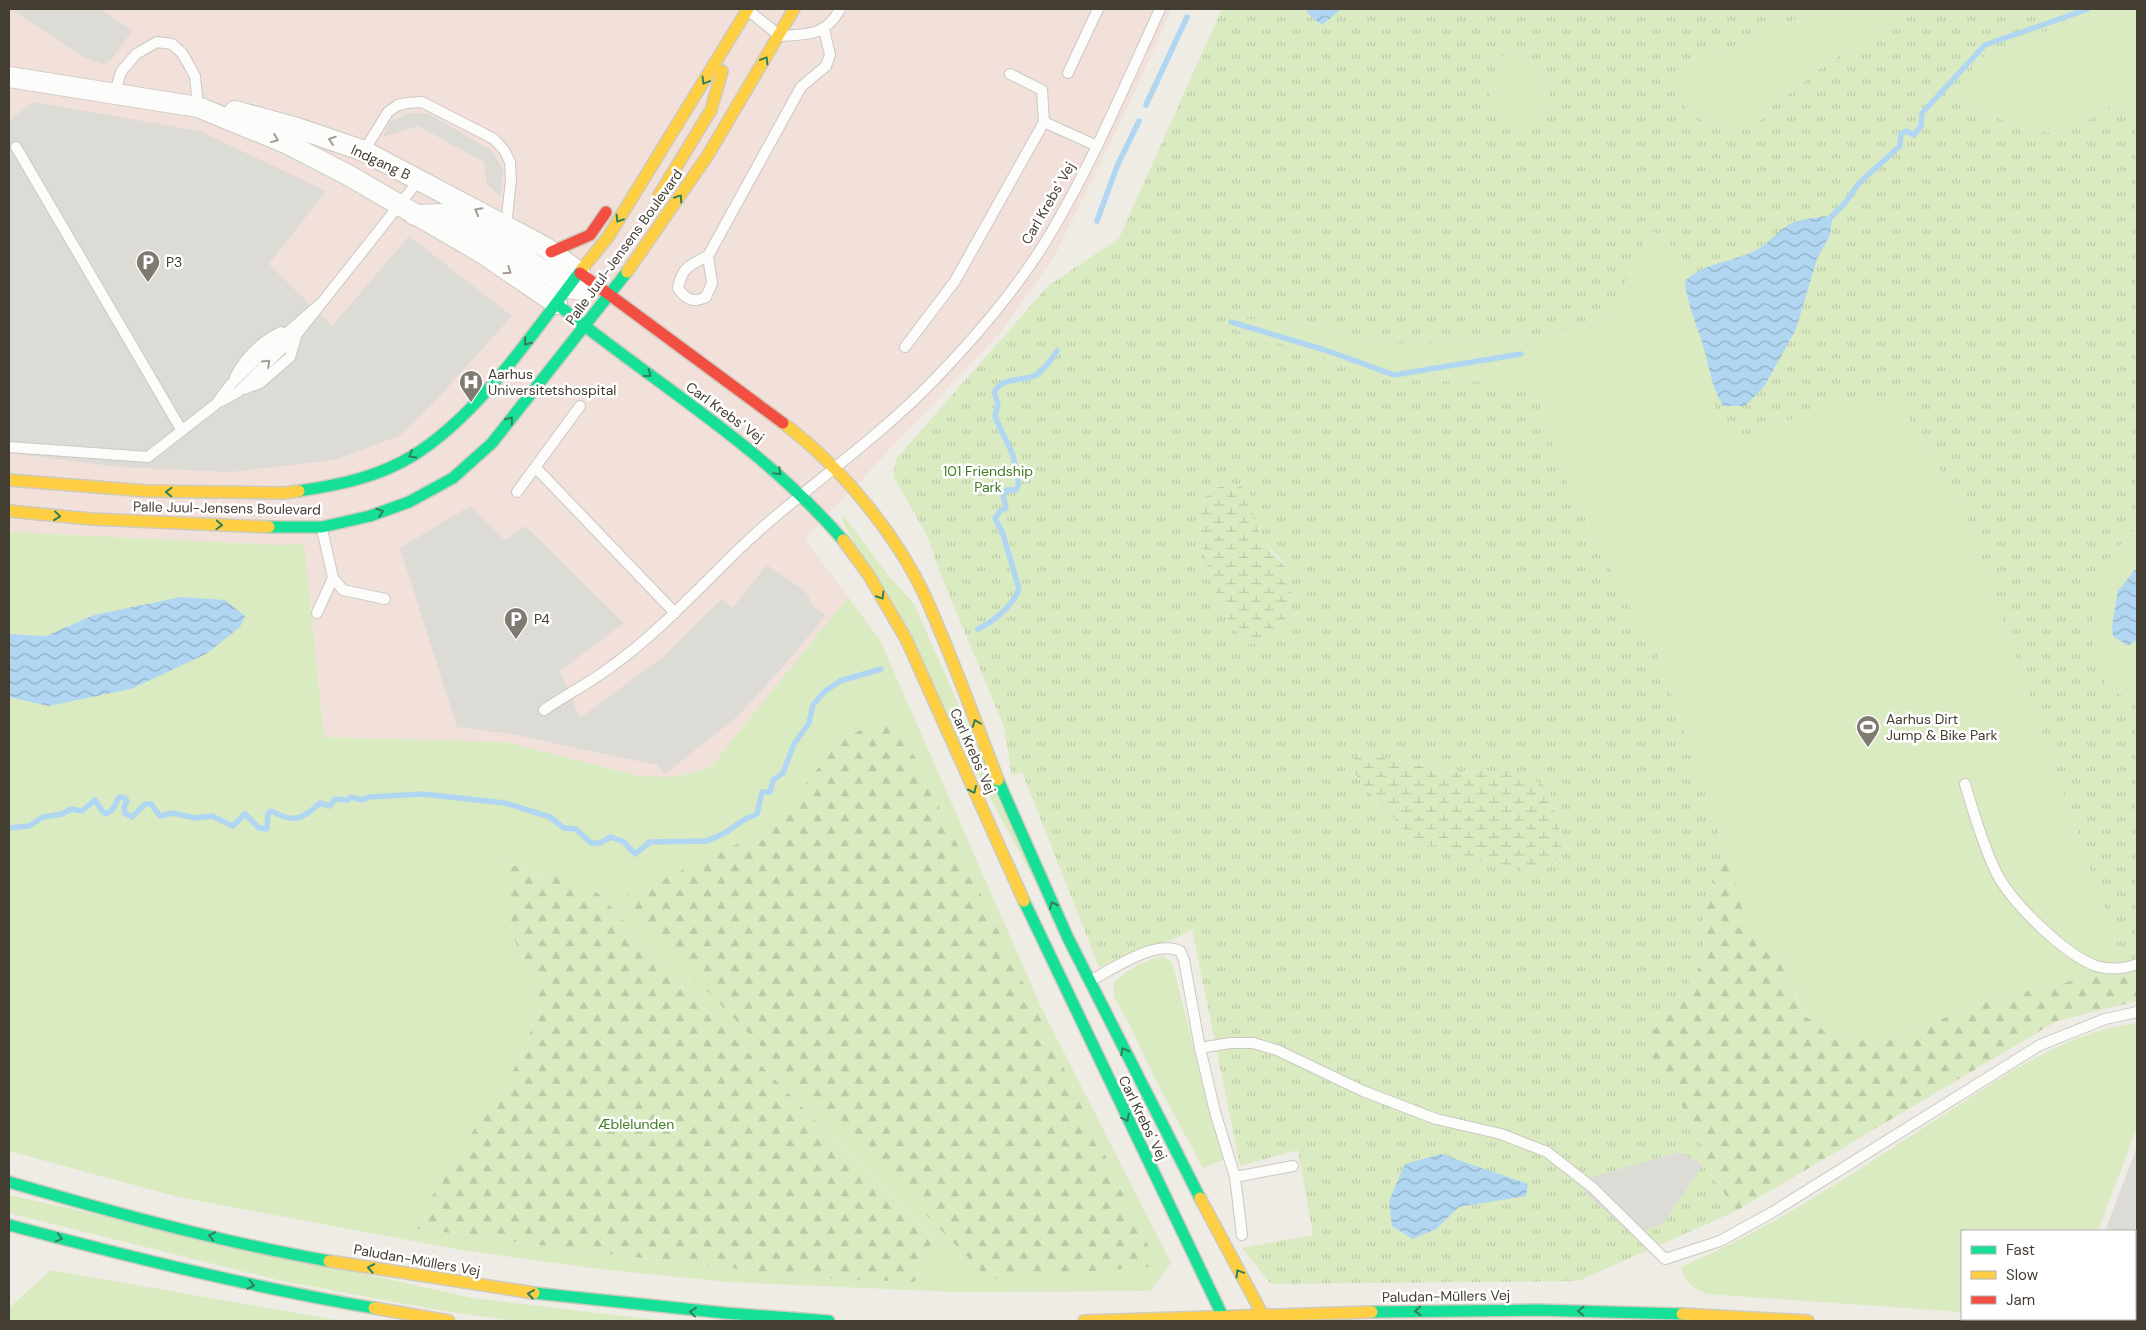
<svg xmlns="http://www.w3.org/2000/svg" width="2146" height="1330" viewBox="0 0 2146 1330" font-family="'DM Sans',sans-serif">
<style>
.medical{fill:#f2e0db}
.grass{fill:#daebc2;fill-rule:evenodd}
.forest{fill:url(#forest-firs)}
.wetland{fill:url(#wetland-marsh)}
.park{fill:url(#park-tufts);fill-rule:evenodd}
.parking{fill:#dddbd5}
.water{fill:url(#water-waves)}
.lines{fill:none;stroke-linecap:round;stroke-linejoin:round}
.stream{stroke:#b0d6f1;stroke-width:5.5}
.lane-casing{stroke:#cac8c1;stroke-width:12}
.street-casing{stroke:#cac8c1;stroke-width:22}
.fast-casing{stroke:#cfcabc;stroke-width:14}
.slow-casing{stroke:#cfcabc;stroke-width:14}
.jam-casing{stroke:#cfcabc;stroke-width:14}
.lane{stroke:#fcfcfb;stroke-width:10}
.street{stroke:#fcfcfb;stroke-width:20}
.fast{stroke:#16e098;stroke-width:11}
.slow{stroke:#ffcf43;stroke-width:11}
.jam{stroke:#f24e42;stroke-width:11}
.oneway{stroke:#327e5a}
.oneway2{stroke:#a09c96}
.labels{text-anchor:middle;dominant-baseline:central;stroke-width:5;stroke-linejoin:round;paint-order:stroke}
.street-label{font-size:14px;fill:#443d31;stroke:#fff}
.poi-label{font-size:14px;fill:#443d31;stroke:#fff;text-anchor:start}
.park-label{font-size:14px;fill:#417921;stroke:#fff}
</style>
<defs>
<pattern id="forest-firs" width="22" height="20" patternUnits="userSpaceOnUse" patternTransform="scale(1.25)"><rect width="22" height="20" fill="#daebc2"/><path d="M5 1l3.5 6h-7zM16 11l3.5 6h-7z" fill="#bccaa7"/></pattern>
<pattern id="wetland-marsh" width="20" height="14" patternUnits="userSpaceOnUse" patternTransform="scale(1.25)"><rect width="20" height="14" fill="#daebc2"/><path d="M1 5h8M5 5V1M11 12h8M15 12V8" fill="none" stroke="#bccaa7"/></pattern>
<pattern id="park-tufts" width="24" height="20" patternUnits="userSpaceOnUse" patternTransform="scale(1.25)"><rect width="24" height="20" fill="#daebc2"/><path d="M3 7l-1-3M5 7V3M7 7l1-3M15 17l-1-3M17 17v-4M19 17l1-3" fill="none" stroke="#bccaa7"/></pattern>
<pattern id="water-waves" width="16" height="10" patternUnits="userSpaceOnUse" patternTransform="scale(1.25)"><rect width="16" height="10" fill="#b0d6f1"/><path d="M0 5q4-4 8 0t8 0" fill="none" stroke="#91afc4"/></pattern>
</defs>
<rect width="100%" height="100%" fill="#eeece5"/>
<path class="medical" d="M9,9H1172L1123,117L1054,257L1000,333L805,539L848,597L710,768L674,777L639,776L505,742L324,737L303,544L280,545L9,532Z"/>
<g class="grass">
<path d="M1819,9H1890L1894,20L1816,71L1792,93L1776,100L1767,116L1746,130L1708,125L1674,98L1691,60L1745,42Z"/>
<path d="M2112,9H2137V117L2114,104L2066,134L2025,130L1948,96L1989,51Z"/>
<path d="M1510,51L1527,55L1551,85L1547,105L1530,121H1514L1501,118L1490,100L1491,85L1498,60Z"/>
<path d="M1649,232L1666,234L1706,327L1824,345L1932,428L1920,437L1966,514L2127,974L2089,977L1985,1001L1883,1043L1830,1037L1804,1014L1773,943L1744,921L1731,863L1724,849L1655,647L1631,609L1558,464L1536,392L1491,382L1395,380L1236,330L1233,319L1303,321L1392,344L1510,340L1588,326L1611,314Z"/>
<path d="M844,516L888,575L914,604L1045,900L841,518Z"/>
<path d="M2137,527V568C2130,574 2126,583 2118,590L2128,646L2137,640V704L2107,687L2092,648L2093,609L2110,557Z"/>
<path d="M9,532L280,545L304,544L324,737L505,742L639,776L674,777L710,768L848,597L880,640L1042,1009L1171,1263L1150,1291L955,1292L727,1282L591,1268L461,1250L178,1197L9,1151V697L48,706L94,615L46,636L9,634ZM889,717L917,760L1158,1266L618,901L767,830ZM503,860L550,881L599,894L699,1003L935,1240L921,1255L919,1278L914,1282L817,1278L600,1253L413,1228L449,1168L518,1063L542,1003L512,934Z"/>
<path d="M1163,956L1172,963L1223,1160L1203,1168L1153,1075L1129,1023L1114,998V983C1128,968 1144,961 1163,956Z"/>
<path d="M2137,1023V1127L2098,1231H1962V1312L1707,1294C1693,1288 1685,1283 1681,1267C1771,1229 1852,1174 1934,1121C1997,1081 2062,1032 2137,1023Z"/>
<path d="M9,1195L473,1298L666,1321H516L444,1311L282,1281L9,1213Z"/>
<path d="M51,1270L342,1321H9V1308Z"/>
</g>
<g class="forest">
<path d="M889,717L917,760L1158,1266L989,1279L618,900L767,830L843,738Z"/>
<path d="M1724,849L1731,863L1745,921L1773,943L1803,1014L1831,1037L1883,1043L1985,1001L2089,977L2137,972V1001L2057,1021L1736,1211L1715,1180L1693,1123L1651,1053L1648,1038L1704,962L1702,916Z"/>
<path d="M502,860L549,881L555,876L599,894L699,1003L935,1241L921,1255L919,1278L914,1282L817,1278L600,1253L413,1228L449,1168L518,1063L542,1003L512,934Z"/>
</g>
<g class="wetland">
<path d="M1238,484L1251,494C1252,509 1261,536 1269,549C1276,560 1289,565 1291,580C1294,599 1287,628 1270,638C1265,642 1255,643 1248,645C1239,635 1231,626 1225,614C1212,591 1185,508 1212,490C1220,485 1228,485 1238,484Z"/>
<path d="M1358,753L1459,772L1513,769L1549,788L1565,850L1550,867L1521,872L1415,841L1368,791L1349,766Z"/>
</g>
<path class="park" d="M1222,9H1819L1745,42L1691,60L1674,98L1708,125L1745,130L1767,116L1776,100L1792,93L1816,71L1894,20L1890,9H2112L1989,51L1948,96L2025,130L2066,134L2114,104L2137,117V527L2110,557L2093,609L2092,648L2107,687L2137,704V972L2127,974L1966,514L1903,408L1884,397L1859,395L1724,443L1705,370L1706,327L1666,234L1649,232L1611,314L1588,326L1510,340L1392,344L1303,321L1234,319L1236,330L1395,380L1491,382L1536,391L1558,464L1631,609L1655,647L1724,849L1702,916L1704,962L1648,1038L1651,1053L1693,1123L1715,1180L1736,1211L1578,1281L1271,1284L1242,1248L1313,1235L1298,1150L1240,1166L1192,929L1176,938L1099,967L1022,772L1012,775L1004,727L936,563L928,537L893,476L896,459L1048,286L1119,238ZM1510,51L1527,55L1551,85L1547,105L1530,121H1514L1501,118L1490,100L1491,85L1498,60ZM1238,484L1251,494C1252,508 1254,523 1260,535C1267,547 1277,554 1285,565C1298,585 1291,625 1270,638C1265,642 1255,643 1248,645C1240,635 1231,626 1225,614C1212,591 1185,508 1212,490C1220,485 1228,485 1238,484ZM1359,753L1459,772L1513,770L1549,788L1565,850L1550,867L1521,872L1415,841L1368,791L1349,766Z"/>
<g class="parking">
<path d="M16,9H100L132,31L112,59L104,64L87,59L15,12Z"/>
<path d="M33,102L200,131L326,191L269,264L332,326L409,236L512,316L437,399L399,436L335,460L231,472L119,467L9,453V121Z"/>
<path d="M409,113L429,114L491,150L503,169L500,197L487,184L484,162L418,126L383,137L390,122Z"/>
<path d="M470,506L505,540L525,526L624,623L560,671L580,718L663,657L722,599L732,608L767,565L806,592L813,606L826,615L788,661L738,716L665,774L657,765L511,734L457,727L400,548Z"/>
<path d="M2137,1147V1321L2071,1319H2135V1231H2105Z"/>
<path d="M1679,1152L1703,1165L1663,1224L1632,1234L1584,1192L1592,1177Z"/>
</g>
<g class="water">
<path d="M1306,9H1342L1322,25L1309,15Z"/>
<path d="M1825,216L1832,220L1830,235L1817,259L1796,329L1764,387L1745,406H1723C1711,385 1709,365 1702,342C1696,322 1687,304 1685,282C1702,261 1738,263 1761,247C1774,239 1782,225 1798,221C1807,218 1816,218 1825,216Z"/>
<path d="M2137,568V640L2128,646L2113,636L2112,626L2118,590C2126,583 2130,574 2137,568Z"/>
<path d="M181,597L225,600L245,616L240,627L206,654L131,689L48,706L9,697V634L46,636L94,615Z"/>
<path d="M1441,1154L1528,1184L1526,1196L1459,1207L1436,1229L1413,1239L1392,1226L1389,1201L1405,1164Z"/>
</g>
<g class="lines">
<g class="stream">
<path d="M1146,105L1187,17"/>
<path d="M1097,221L1118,164L1139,121"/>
<path d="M1825,223L1844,204L1860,182L1900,146L1901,134L1906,131L1914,135L1921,126L1922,113L1985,45L2088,9"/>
<path d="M1231,322L1325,350L1394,375L1521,354"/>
<path d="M978,629C994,621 1012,607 1019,589L1003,534L995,518L1000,511L1006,508L1003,495L1007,490H1016L1019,483C1015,475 1016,466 1013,456C1008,442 1000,430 995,416L998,404L994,392C1003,376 1022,382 1036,375C1044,371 1052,358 1057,351"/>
<path d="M9,828L29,826L43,817L62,814L71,809L82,811L95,800L102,811L106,814L113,809L119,797L125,798L127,801L124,807L125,813L132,817L145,804H151L160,816L172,813L196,818L212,816L233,826L245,814L259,828L267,829L268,813L272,811C293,824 303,819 320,803L330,806L335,799L347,800L351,797L362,800L369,797L422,794L505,803L550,817L564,828L576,829L591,843H600L611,837L624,842L635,854L650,842L707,841L725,833L745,819L757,814L762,792H770L773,780L783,773L794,744L809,723L813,705L824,692L840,681L881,669"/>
</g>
<g class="lane-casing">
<g id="lane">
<path d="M749,11L780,36C808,34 826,36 840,9"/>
<path d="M1068,73L1098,9"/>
<path d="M1010,74L1042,90L1044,122L1097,146"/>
<path d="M115,92L121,72L136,54L157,42L172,44L182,53L195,76L198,107"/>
<path d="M16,147L182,431"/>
<path d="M364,151L388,112L398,105L407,103L422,102L494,139L504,150L510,162L511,179L506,227"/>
<path d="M708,256L712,283L706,297C693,303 686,300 678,288C682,267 690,265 708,256L801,87L826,66L830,55L824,29"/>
<path d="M905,347L955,281L1044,122"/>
<path d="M235,377C246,356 260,342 281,332"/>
<path d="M244,389L260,383L290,357L296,337"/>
<path d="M221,401L238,392L297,334L419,180"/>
<path d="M9,447L148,457L216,404L231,384L259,357L319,305"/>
<path d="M536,468L675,613"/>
<path d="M517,492L580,406"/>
<path d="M322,529L333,578L343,590L385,599"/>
<path d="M317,613L333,578"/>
<path d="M544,710C566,695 591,682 612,666C668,626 712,572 763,527C819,478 881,435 933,381C976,337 1017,289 1049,236C1092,164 1125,85 1160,9"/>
<path d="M1965,784C1973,811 1984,849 1997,874C2013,904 2064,954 2096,966C2109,970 2125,969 2137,964"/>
<path d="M1090,981C1113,969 1155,939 1180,951L1184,960L1200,1048L1215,1112L1235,1177L1242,1235"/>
<path d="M1200,1048L1230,1043H1253L1277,1050L1363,1091L1436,1119L1501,1134L1547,1152L1592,1187L1665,1259L1720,1241L1771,1213L2040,1045L2105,1019L2137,1012"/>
<path d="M1235,1177L1293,1166"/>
</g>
</g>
<g class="street-casing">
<g id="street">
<path d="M9,77L198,107L288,144L348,175L482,253L557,304"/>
<path d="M235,111L297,128L364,151L545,247L580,273"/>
<path d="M414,215L442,214L523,257L569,288L582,290"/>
</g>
</g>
<g class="fast-casing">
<g id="fast">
<path d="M557,304C655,384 759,443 843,540"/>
<path d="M299,491C339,485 379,477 414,455C480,414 535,330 582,269"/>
<path d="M269,527H322L370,516L409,502L453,478L492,443L627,272"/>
<path d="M998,780L1068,938L1200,1198"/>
<path d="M1024,901L1225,1321"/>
<path d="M9,1182C115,1213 221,1242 329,1261"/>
<path d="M9,1225C130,1257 251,1287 374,1308"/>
<path d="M534,1293L725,1313L829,1321"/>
<path d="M1372,1312L1537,1310L1682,1314"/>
</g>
</g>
<g class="slow-casing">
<g id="slow">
<path d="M659,195L711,110L722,71"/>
<path d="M582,269L608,237L748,9"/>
<path d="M627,272L708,155L794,9"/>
<path d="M783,423C839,465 895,532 925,596C952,656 974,718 998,780"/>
<path d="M9,480L147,491L283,493L299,491"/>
<path d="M9,511L91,519L269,527"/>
<path d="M843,540L868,574L906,639L1024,901"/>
<path d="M1200,1198L1266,1321"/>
<path d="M329,1261L534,1293"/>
<path d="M374,1308L449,1321"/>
<path d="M1682,1314L1808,1321"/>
<path d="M1084,1321L1372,1312"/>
</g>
</g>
<g class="jam-casing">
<g id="jam">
<path d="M551,252L590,235L606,212"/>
<path d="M580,273L783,423"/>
</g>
</g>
<use href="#lane" class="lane"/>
<use href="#street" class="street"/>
<use href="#fast" class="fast"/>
<use href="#slow" class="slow"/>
<use href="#jam" class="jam"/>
</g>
<defs><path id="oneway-chevron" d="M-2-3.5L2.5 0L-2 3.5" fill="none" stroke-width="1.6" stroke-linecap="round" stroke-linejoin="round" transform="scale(1.25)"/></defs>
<g class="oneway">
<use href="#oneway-chevron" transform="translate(765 60) rotate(-59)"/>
<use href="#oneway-chevron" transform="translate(705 81) rotate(121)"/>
<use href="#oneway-chevron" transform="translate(679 198) rotate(-56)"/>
<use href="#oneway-chevron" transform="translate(619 219) rotate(122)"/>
<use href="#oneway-chevron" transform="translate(527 342) rotate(129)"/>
<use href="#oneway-chevron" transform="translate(648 374) rotate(36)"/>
<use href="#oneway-chevron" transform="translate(510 420) rotate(-51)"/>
<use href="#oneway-chevron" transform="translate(412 455) rotate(150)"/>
<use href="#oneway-chevron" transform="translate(778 472) rotate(45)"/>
<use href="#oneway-chevron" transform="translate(169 492) rotate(-178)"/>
<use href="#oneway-chevron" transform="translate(380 512) rotate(-20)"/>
<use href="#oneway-chevron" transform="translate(57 516) rotate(6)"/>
<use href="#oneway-chevron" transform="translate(219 525) rotate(3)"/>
<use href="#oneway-chevron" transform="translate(881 596) rotate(58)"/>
<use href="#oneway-chevron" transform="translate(976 723) rotate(-111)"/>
<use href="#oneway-chevron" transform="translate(973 790) rotate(66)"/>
<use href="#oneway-chevron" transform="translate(1053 905) rotate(-114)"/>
<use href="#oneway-chevron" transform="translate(1124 1051) rotate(-117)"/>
<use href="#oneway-chevron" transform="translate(1126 1118) rotate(64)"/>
<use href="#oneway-chevron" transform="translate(212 1236) rotate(-168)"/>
<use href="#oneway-chevron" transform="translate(59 1238) rotate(15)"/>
<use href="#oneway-chevron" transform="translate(371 1268) rotate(-170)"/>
<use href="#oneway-chevron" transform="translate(1239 1273) rotate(-121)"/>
<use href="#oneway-chevron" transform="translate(251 1285) rotate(13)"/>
<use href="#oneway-chevron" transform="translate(531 1294) rotate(-172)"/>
<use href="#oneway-chevron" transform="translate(1418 1311) rotate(178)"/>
<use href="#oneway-chevron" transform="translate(1581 1311) rotate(-179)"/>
<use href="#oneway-chevron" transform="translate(693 1312) rotate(-174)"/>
</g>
<g class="oneway2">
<use href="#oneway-chevron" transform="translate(275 139) rotate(22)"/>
<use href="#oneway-chevron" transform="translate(332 140) rotate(-161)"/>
<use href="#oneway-chevron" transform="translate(478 211) rotate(-152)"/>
<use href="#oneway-chevron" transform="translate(508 271) rotate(34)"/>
<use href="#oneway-chevron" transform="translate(267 363) rotate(-44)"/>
</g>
<defs>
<g id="parking-pin" transform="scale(1.25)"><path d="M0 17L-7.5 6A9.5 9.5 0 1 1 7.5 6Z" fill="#807a70" stroke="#fff"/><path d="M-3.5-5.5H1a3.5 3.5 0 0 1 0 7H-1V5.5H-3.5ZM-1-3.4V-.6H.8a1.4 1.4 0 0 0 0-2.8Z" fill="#fff"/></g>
<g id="hospital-pin" transform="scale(1.25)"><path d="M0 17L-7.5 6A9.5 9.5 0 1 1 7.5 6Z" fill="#807a70" stroke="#fff"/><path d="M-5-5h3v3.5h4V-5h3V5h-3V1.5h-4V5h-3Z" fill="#fff"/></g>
<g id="stadium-pin" transform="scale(1.25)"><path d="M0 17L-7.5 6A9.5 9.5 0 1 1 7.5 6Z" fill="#807a70" stroke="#fff"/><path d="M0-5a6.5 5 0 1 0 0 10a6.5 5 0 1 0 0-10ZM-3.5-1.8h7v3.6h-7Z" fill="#fff"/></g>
</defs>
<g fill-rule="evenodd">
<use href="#parking-pin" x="148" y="262"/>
<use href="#hospital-pin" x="471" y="382"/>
<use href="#parking-pin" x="516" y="619"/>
<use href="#stadium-pin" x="1868" y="727"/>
</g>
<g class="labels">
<g class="street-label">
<text transform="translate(381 162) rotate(25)">Indgang B</text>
<text transform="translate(1048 203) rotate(-60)">Carl Krebs' Vej</text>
<text transform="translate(624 247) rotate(-54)">Palle Juul-Jensens Boulevard</text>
<text transform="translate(725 412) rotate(36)">Carl Krebs' Vej</text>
<text transform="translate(227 508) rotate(1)">Palle Juul-Jensens Boulevard</text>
<text transform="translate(973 751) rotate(66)">Carl Krebs' Vej</text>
<text transform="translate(1143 1118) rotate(64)">Carl Krebs' Vej</text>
<text transform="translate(417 1260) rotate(10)">Paludan-Müllers Vej</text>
<text transform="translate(1446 1296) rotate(-1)">Paludan-Müllers Vej</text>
</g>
<g class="poi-label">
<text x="166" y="262">P3</text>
<text x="488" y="374">Aarhus<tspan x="488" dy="16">Universitetshospital</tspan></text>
<text x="534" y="619">P4</text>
<text x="1886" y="719">Aarhus Dirt<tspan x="1886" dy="16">Jump &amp; Bike Park</tspan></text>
</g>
<g class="park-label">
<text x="988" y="471">101 Friendship<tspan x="988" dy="16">Park</tspan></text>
<text x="636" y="1124">Æblelunden</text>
</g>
</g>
<rect width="2146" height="1330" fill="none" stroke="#443d31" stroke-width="20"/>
<rect x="1961" y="1230" width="175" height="90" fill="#ffffff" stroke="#b4b1ad"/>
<rect x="1971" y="1246" width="25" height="8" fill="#16e098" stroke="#b4b1ad"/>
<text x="2006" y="1255" font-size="15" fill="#443d31">Fast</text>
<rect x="1971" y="1271" width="25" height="8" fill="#ffcf43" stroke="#b4b1ad"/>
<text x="2006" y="1280" font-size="15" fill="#443d31">Slow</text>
<rect x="1971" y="1296" width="25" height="8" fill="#f24e42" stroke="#b4b1ad"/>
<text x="2006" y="1305" font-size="15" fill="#443d31">Jam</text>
</svg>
